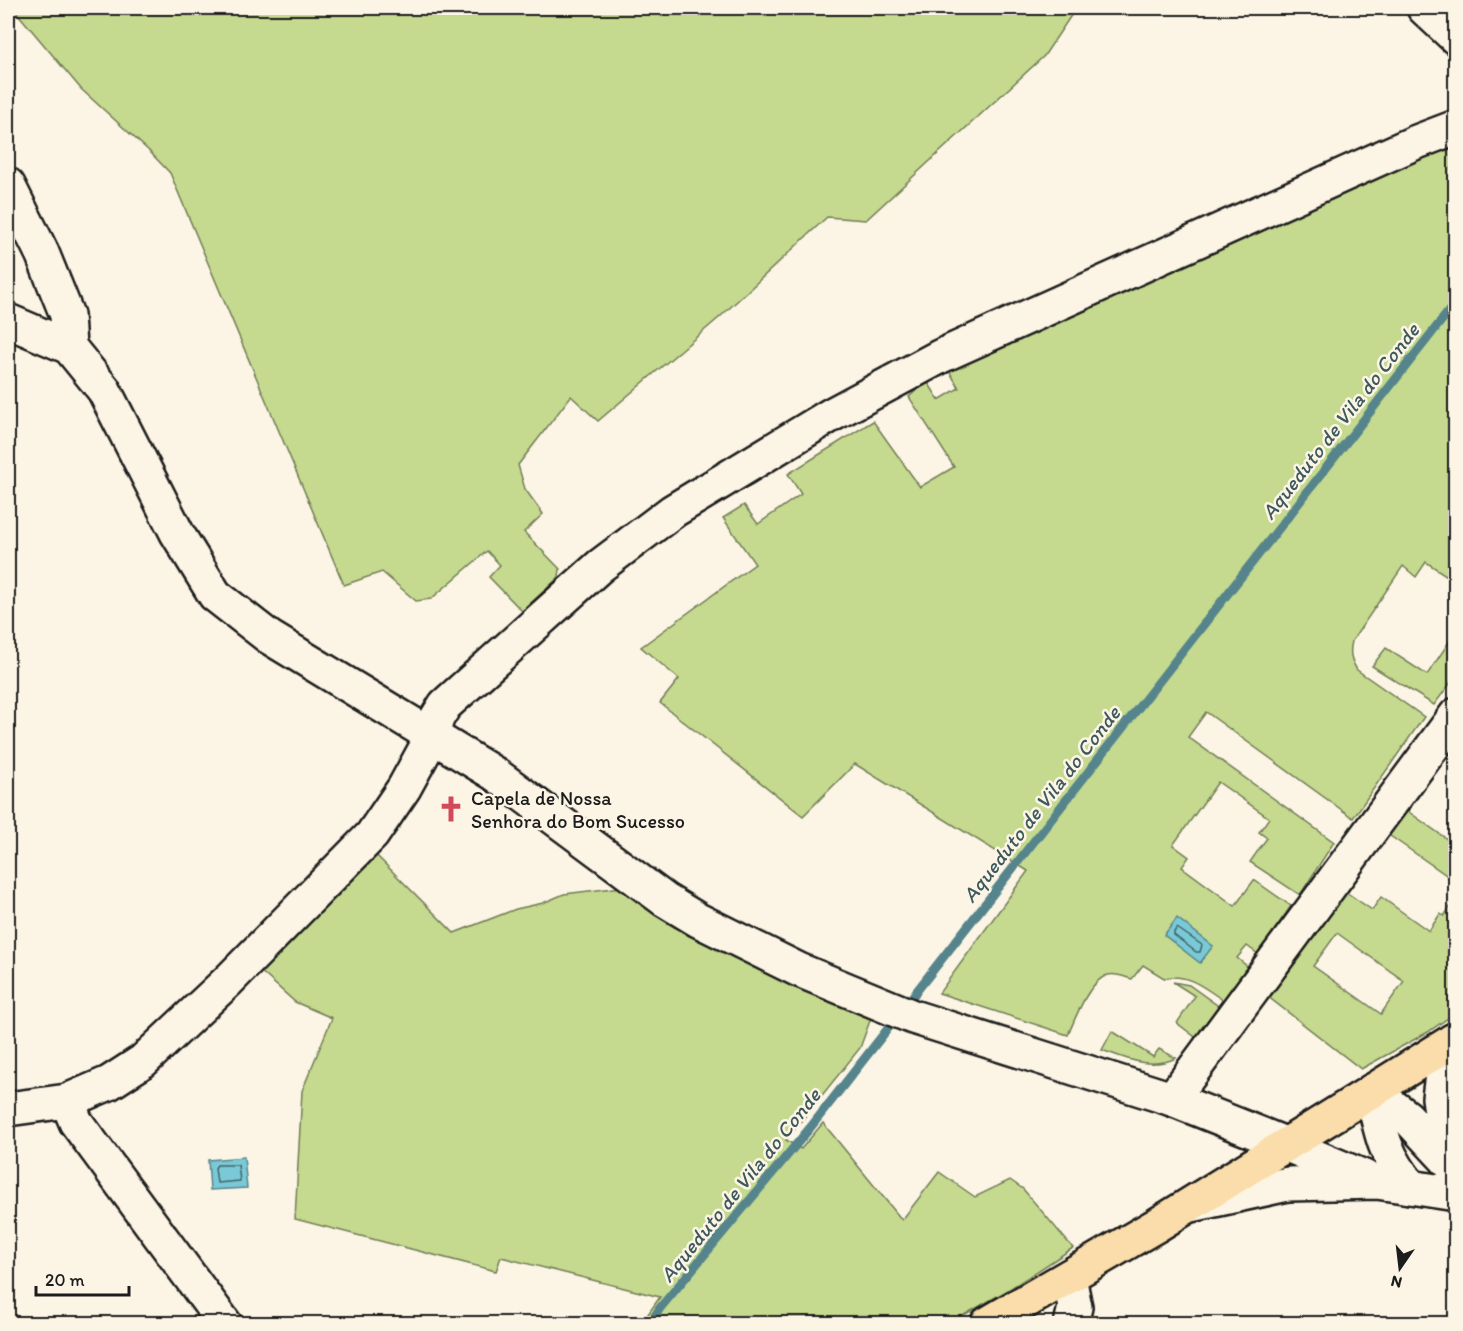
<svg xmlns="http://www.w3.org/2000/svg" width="1463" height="1331" viewBox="0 0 1463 1331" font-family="Itim,sans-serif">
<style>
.green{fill:#c5da8f;stroke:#707b56;stroke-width:1.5;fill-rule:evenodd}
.water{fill:#7ac9d6;stroke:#54848c;stroke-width:1.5}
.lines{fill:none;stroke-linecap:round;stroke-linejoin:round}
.shore{stroke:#426166;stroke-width:1.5}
.stream{stroke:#54848c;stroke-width:9}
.street-casing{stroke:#1c1c1c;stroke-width:38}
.secondary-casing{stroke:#1c1c1c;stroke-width:38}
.primary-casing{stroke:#1c1c1c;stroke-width:38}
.street{stroke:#fcf5e5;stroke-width:33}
.secondary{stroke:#fcf5e5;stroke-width:33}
.primary{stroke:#faddab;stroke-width:33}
.labels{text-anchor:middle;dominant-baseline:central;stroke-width:5;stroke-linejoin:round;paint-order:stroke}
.poi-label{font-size:20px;fill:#1c1c1c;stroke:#fcf5e5;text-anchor:start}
.water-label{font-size:21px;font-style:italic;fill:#3d595d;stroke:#fcf5e5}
</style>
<rect width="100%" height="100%" fill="#fcf5e5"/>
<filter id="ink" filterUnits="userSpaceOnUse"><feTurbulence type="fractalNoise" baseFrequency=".0167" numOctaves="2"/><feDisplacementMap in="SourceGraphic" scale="12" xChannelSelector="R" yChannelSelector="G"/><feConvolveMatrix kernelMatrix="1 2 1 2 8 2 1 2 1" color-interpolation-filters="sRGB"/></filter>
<g filter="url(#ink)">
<g class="green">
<path d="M13,8H1076L1044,56L866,220L827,217L720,317L598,421L571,396L518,465L525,489L543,514L524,532L560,569L559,577L522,611L489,577L500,565L487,551L431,599L416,601L382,572L344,585L170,173L149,151L81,89Z"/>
<path d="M1453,143L1456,149L1455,165L1451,168L1456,181L1455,581L1426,562L1416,577L1403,566L1352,641C1349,653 1351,660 1357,670L1424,717L1353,818L1206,712L1188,737L1334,842L1300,895L1250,862L1267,838L1259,832L1269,818L1218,782L1173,845L1189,857L1182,867L1235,906L1254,880L1291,906L1258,954L1247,946L1237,958L1248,967L1224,1001C1205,988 1188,973 1164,978L1143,965L1132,979C1124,977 1117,973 1108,975C1089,980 1075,1019 1068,1035L939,993L1028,871L855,764L803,816L660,703L679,679L641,647L755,564L723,518L744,505L758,524L801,494L788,474L873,421L920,487L954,467L909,397L927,381L939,400L959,388L948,369Z"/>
<path d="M1455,633V677L1434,705L1372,666L1386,648L1427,675Z"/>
<path d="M1402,807L1455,845V881L1380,829Z"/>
<path d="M375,854L454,933L516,909L543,903L564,894L622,887L764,970L871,1018L860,1048L786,1140L801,1149L823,1123L902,1220L939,1172L975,1197L1010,1180L1023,1189L1073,1248L1008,1290L950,1323L641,1324L660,1297L501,1257L496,1271L295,1219L302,1091L332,1018L295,1002L257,968Z"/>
<path d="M1343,890L1372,910L1381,897L1429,931L1440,914L1444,916L1455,900V1013L1428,1032L1361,1069L1267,996ZM1337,933L1404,981L1381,1014L1313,966Z"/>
<path d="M1173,982L1189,985L1221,1008L1199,1040L1177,1023L1195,996Z"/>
<path d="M1112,1031L1153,1057L1159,1049L1176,1058C1150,1070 1127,1059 1102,1050Z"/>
</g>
<g class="water">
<path d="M1177,918L1213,946L1200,963L1164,935Z"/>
<path d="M244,1157L247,1188L210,1190L208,1160Z"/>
</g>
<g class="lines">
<g class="shore">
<path d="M1177,928L1202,945L1200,952H1196L1174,935V932Z"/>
<path d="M217,1165H238L240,1181L217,1183L215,1168Z"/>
</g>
<g class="stream">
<path d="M905,1006L1456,302"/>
<path d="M650,1324L660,1308L810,1128L897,1017"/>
</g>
<g class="street-casing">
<g id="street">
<path d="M1424,8L1456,38"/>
<path d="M8,185L42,253L67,315L69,347"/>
<path d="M8,321L69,347L104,390L177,533L215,595L269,637L495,774L665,900L698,920L799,970L913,1017L1172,1099L1285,1144"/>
<path d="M1172,1099L1456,715"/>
<path d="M67,1101L76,1122L225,1324"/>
<path d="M8,1109L67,1101L109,1083L143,1061L228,981L372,835L404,788L421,757L432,737L437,718L445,705L600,566L673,511L831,415L941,356L1414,143L1456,127"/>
<path d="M1069,1277L1075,1307L1071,1324"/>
</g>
</g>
<g class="secondary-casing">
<g id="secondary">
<path d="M1452,1041L1442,1075L1439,1098L1448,1161L1456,1169"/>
<path d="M1372,1091C1381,1133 1383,1153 1411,1187"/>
<path d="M1372,1091L1407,1117L1448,1161"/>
<path d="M1285,1144L1364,1177"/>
<path d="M1192,1205L1288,1184L1377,1182L1456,1194"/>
</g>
</g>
<g class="primary-casing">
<path id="primary" d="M987,1324L1157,1225L1456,1039"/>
</g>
<use href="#street" class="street"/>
<use href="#secondary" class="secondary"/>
<use href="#primary" class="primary"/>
</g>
</g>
<defs>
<g id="church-bare" transform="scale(2.07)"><path d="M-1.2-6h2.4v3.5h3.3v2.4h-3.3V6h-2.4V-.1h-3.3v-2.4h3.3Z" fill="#d1495b" stroke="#fcf5e5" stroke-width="2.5" paint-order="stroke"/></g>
</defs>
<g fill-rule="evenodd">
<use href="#church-bare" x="451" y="809"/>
</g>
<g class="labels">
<g class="poi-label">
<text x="471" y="798">Capela de Nossa<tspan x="471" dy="23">Senhora do Bom Sucesso</tspan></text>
</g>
<g class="water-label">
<text transform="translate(1340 421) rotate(-52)">Aqueduto de Vila do Conde</text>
<text transform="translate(1041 804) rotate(-52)">Aqueduto de Vila do Conde</text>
<text transform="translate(740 1185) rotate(-51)">Aqueduto de Vila do Conde</text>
</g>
</g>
<rect width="1463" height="1331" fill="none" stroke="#fcf5e5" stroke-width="30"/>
<rect x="15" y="15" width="1433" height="1301" fill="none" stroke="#1c1c1c" stroke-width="2" filter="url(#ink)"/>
<g transform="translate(1400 1268) rotate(194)" stroke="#fcf5e5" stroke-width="4.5" paint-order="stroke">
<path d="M0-4.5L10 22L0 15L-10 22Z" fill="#1c1c1c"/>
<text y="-9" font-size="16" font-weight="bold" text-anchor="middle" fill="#1c1c1c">N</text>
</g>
<path d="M36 1286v9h93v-9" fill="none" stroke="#1c1c1c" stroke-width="3"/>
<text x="45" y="1286" font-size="18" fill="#1c1c1c" stroke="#fcf5e5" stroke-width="4.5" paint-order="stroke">20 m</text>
</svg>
